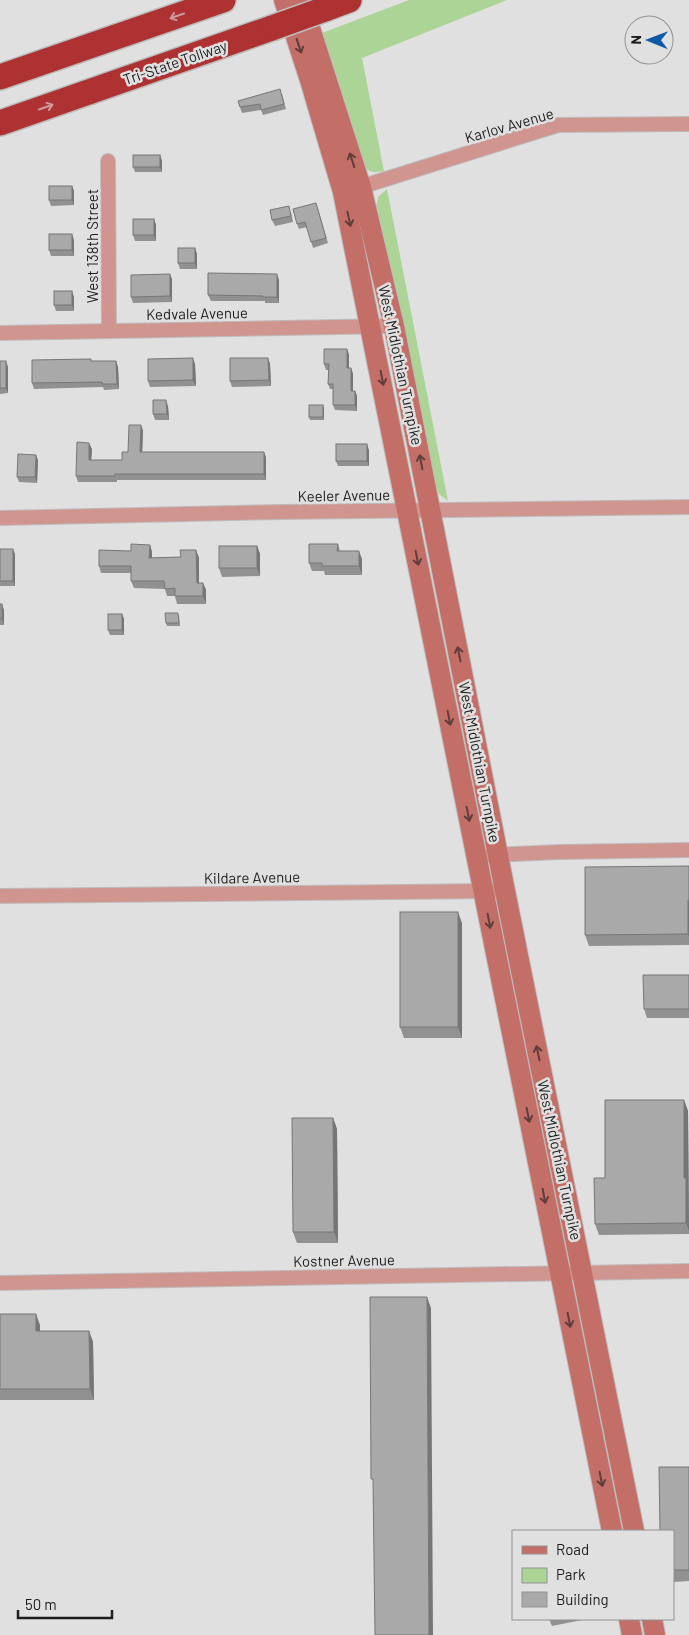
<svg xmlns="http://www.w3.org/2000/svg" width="689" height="1635" viewBox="0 0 689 1635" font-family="Barlow,sans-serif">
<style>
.green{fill:#acd497}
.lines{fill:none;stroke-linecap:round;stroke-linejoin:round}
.street-casing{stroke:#bdbdbe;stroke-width:16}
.secondary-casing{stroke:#bdbdbe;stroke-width:22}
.highway-casing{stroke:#bdbdbe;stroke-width:28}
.street{stroke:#d0958f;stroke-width:14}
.secondary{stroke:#c36f68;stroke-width:20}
.highway{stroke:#ad3231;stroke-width:25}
.highway-bridge-casing{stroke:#bdbdbe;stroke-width:28;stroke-linecap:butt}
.highway-bridge{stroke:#ad3231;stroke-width:25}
.wall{fill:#919192}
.shaded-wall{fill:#767677}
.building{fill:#a9a9aa;stroke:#767677}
.oneway{stroke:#cc9a9b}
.oneway2{stroke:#5f3d3b}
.labels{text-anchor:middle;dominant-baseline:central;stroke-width:5;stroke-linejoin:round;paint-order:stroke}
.street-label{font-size:15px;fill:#1c1c1d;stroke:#e0e0e1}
</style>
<rect width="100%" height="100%" fill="#e0e0e1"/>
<g class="green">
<path d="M409,0H507L362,58L384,171C366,174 367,170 359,155L322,33Z"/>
<path d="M387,189L448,501L439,494L434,481L376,210L378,197Z"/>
</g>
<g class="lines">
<g class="street-casing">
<g id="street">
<path d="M108,161L109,331"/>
<path d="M354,189L558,125L689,124"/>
<path d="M0,333L394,326"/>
<path d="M0,518L282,512L689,507"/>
<path d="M490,855L560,852L689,850"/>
<path d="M0,896L492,891"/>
<path d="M0,1283L689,1271"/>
</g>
</g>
<g class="secondary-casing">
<g id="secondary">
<path d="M284,0L310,80L343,192L612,1531"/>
<path d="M301,0L361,187L394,326L505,891L634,1531"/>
<path d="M629,1619L632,1635"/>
<path d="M652,1619L655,1635"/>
</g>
</g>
<g class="highway-casing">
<g id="highway">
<path d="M325,9L349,0"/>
<path d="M0,77L223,0"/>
<path d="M0,123L272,28"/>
</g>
</g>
<use href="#street" class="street"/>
<use href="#secondary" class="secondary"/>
<use href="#highway" class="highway"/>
<g class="highway-bridge-casing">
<path id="highway-bridge" d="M272,28L325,9"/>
</g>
<use href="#highway-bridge" class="highway-bridge"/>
</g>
<g class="wall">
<path d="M282,94L286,109L263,115L261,110L242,113L240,107Z"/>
<path d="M160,155L162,161V172H135L133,167Z"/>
<path d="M72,186L74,191V205L51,206L49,200Z"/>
<path d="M318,209L328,243L313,248L307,227L299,229L297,224Z"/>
<path d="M291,212L293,222L275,226L272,220Z"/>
<path d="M154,219L156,225V241H135L133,235Z"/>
<path d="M74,240V256H51L49,250Z"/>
<path d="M197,254V269H180L178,263Z"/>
<path d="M172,279V302L133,303L131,297Z"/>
<path d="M279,280V303H265V301H211L208,295Z"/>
<path d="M74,297V311H56L54,305Z"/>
<path d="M347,349L349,355V368H351L353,374V391H355L357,396V411L335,410L333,405V389H330L328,384V370H326L324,364Z"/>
<path d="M268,358L270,364L271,386L232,387L230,381Z"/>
<path d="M0,361L8,367V393L0,394Z"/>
<path d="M92,361H116L118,367L119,389L104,390L103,387L34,389L32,383Z"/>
<path d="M195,364L196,386L150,387L148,381Z"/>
<path d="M168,406L169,420H155L153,414Z"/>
<path d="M324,408V420H310L309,417Z"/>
<path d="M143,430L142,452L266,457V480H117V482H78L76,476L92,449L91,460H122Z"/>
<path d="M369,450V466H338L336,461Z"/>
<path d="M38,460L37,483L19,482L17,477Z"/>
<path d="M338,544L340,551L362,559V575H325L324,571H312L309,563Z"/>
<path d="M150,545L152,552V558L181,557L196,550L199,558V583H203L206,590V604H177L175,596H167L165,589L134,588L131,581V573H101L99,566L131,551Z"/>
<path d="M257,546L260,554V576L222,577L219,568Z"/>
<path d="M0,549L15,554V586H0Z"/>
<path d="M0,604L4,610V625H0V631Z"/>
<path d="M122,614L124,619V635H110L108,630Z"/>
<path d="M179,616L180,626H167L166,623Z"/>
<path d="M689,866V945L589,946L585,935Z"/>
<path d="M462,923V1038H404L400,1027Z"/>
<path d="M689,975V1018H647L644,1009Z"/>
<path d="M684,1100L688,1111L689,1234L599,1235L595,1224L605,1178Z"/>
<path d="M333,1118L337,1129L338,1243H297L293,1232Z"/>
<path d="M0,1314L40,1325V1331H89L93,1342L94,1400H0Z"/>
<path d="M689,1467V1581L673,1582V1531Z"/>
<path d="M549,1619H587L552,1626Z"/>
</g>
<g class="shaded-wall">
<path d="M160,155L162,161V172L160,167Z"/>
<path d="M72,186L74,191V205L72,200Z"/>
<path d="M154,219L156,225V241L154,235Z"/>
<path d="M72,234L74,240V256L72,250Z"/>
<path d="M195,248L197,254V269L195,263Z"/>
<path d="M170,274L172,279V302L170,296Z"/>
<path d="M277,274L279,280V303L277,297Z"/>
<path d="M72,291L74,297V311L72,305Z"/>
<path d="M347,349L349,355V374L347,368Z"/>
<path d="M193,358L195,364L196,386L193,380Z"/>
<path d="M268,358L270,364L271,386L269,380Z"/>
<path d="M6,361L8,367V393L6,388Z"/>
<path d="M116,361L118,367L119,389L117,384Z"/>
<path d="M351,368L353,374V396L351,391Z"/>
<path d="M355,391L357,396V411L355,405Z"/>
<path d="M166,400L168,406L169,420L167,414Z"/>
<path d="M323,405L324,408V420L323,417Z"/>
<path d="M141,425L143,430L142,458L140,452Z"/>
<path d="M89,443L92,449L91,465L89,460Z"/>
<path d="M367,444L369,450V466L367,461Z"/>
<path d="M264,452L266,457V480L264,474Z"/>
<path d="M36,455L38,460L37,483L35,477Z"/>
<path d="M150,545L152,552V565L149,558Z"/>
<path d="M257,546L260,554V576L257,568Z"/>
<path d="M13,549L15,554V586L13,581Z"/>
<path d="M196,550L199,558V590L197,583Z"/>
<path d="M359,551L362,559V575L359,566Z"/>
<path d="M203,583L206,590V604L203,596Z"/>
<path d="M2,604L4,610V625L2,619Z"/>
<path d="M122,614L124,619V635L122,630Z"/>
<path d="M688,900L689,903V937L688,934Z"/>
<path d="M458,912L462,923V1038L458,1027Z"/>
<path d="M684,1100L688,1111L689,1231L686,1223L684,1178Z"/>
<path d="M333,1118L337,1129L338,1243L334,1232Z"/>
<path d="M427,1297L431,1308L433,1635H429Z"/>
<path d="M36,1314L40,1325V1342L36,1331Z"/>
<path d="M89,1331L93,1342L94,1400L90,1389Z"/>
</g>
<g class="building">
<path d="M280,89L284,104L261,110L260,104L240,107L238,101Z"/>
<rect x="133" y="155" width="27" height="12"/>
<rect x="49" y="186" width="23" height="14"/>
<path d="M316,203L326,238L311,242L305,222L297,224L293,209Z"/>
<path d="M289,206L291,216L272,220L270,210Z"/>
<rect x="133" y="219" width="21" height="16"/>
<rect x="49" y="234" width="23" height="16"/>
<rect x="178" y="248" width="17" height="15"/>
<path d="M208,273L277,274V297H263V296L208,295Z"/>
<path d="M170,274V296L131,297V275Z"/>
<rect x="54" y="291" width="18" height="14"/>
<path d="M324,349H347V368H351V391H355V405H333V384H328L329,364H324Z"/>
<path d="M193,358V380L148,381V359Z"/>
<path d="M230,358H268L269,380L230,381Z"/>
<path d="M91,359V361H116L117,384H102V382L32,383V360Z"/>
<rect x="0" y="361" width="6" height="27"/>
<path d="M153,400H166L167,414H153Z"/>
<rect x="309" y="405" width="14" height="12"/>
<path d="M129,425H141L140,452H264V474H115V476H76L77,442L89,443V460H122V452H128Z"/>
<rect x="336" y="444" width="31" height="17"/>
<path d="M18,454L36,455L35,477H17Z"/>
<path d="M131,544L150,545L149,558L181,557L180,550H196L197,583H203V596H175V588L165,589L164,581H131V566H99V550L131,551Z"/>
<path d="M309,544H338L337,551H359V566H322V563H309Z"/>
<rect x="219" y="546" width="38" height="22"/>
<rect x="0" y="549" width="13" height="32"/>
<rect x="0" y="604" width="2" height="15"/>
<path d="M165,613H178L179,623H166Z"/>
<rect x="108" y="614" width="14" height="16"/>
<path d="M689,866V900H688V934L585,935V867Z"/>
<rect x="400" y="912" width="58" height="115"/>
<path d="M643,975H689V1009H644Z"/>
<path d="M605,1100H684V1178H686V1223L595,1224L594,1178H605Z"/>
<path d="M292,1118H333L334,1232H293Z"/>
<path d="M370,1297H427L429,1635H375L373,1479H371Z"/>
<path d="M0,1314H36V1331H89L90,1389H0Z"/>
<path d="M659,1467H689V1570H673V1531H660Z"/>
</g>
<defs><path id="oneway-shaft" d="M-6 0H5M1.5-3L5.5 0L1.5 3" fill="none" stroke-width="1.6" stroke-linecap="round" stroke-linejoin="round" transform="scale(1.25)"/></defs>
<g class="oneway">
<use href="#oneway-shaft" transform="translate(177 16) rotate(161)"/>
<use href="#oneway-shaft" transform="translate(46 107) rotate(-19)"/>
</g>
<g class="oneway2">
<use href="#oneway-shaft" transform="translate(299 46) rotate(72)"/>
<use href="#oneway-shaft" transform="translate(352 160) rotate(-108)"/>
<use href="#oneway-shaft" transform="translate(349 219) rotate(78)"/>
<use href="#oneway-shaft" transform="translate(382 378) rotate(79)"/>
<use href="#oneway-shaft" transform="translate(421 462) rotate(-101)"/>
<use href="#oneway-shaft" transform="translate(417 558) rotate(79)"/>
<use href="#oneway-shaft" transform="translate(459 654) rotate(-101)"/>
<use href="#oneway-shaft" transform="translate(449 718) rotate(79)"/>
<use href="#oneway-shaft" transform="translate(468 814) rotate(79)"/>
<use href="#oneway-shaft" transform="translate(489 921) rotate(79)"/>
<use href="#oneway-shaft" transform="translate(538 1053) rotate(-102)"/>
<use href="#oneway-shaft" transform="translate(528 1115) rotate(79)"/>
<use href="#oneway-shaft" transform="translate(544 1196) rotate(79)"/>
<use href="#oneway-shaft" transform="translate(569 1320) rotate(79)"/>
<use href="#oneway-shaft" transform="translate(601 1479) rotate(79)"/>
</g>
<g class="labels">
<g class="street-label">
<text transform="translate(175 62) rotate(-19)">Tri-State Tollway</text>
<text transform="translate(509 125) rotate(-16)">Karlov Avenue</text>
<text transform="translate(92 246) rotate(-90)">West 138th Street</text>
<text transform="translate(197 313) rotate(-1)">Kedvale Avenue</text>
<text transform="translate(401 365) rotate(78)">West Midlothian Turnpike</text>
<text transform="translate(344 495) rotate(-1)">Keeler Avenue</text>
<text transform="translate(480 762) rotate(79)">West Midlothian Turnpike</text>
<text transform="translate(252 877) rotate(-1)">Kildare Avenue</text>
<text transform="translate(560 1160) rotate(78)">West Midlothian Turnpike</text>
<text transform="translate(344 1260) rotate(-1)">Kostner Avenue</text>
</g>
</g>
<rect x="512" y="1530" width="162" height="90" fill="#e0e0e1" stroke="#929293"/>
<rect x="522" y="1546" width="25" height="8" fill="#c36f68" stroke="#929293"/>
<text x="556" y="1555" font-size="15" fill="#1c1c1d">Road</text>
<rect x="522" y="1568" width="25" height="15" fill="#acd497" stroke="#929293"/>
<text x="556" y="1580" font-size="15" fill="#1c1c1d">Park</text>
<rect x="522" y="1592" width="25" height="15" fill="#a9a9aa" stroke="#929293"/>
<text x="556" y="1605" font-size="15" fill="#1c1c1d">Building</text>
<g transform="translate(649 40) rotate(271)"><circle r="24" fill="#e0e0e1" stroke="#929293"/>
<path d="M0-4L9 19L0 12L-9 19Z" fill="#0a5aa8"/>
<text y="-8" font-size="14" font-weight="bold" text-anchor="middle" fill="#1c1c1d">N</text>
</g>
<path d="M18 1610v8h94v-8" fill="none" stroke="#1c1c1d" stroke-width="2.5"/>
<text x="25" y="1610" font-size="15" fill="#1c1c1d" stroke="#e0e0e1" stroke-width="4" paint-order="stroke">50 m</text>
</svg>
